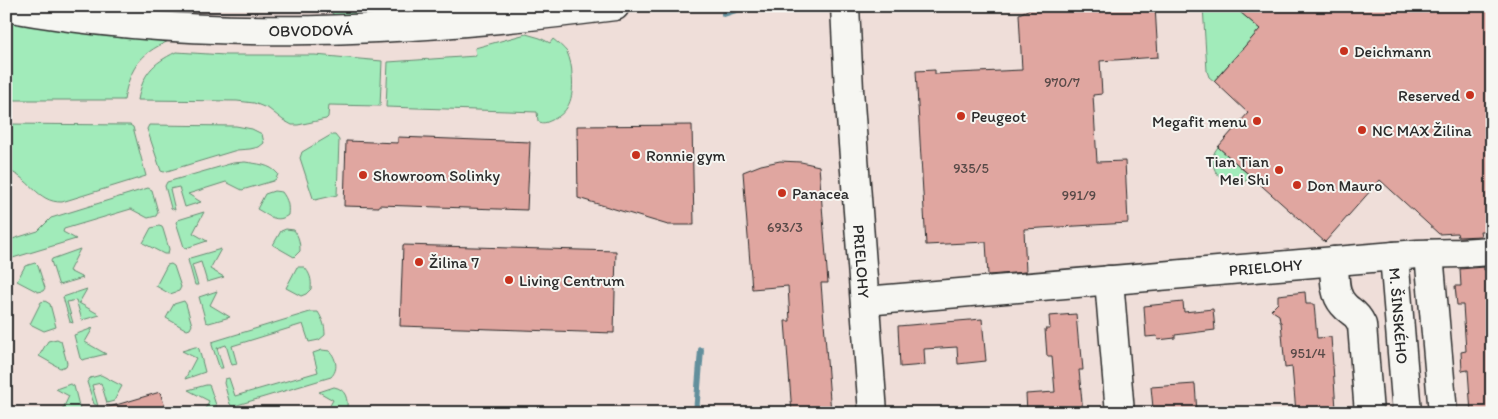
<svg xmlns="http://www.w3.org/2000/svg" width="1498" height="419" viewBox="0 0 1498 419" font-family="Itim,sans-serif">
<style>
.green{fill:#a1ebba;stroke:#668b72}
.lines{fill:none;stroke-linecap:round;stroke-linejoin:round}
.stream{stroke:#628f9c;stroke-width:6}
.building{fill:#e0a6a0;stroke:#2b2b2b}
.minor-casing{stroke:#2b2b2b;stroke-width:31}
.minor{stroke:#f6f6f2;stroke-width:28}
.poi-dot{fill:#c8321e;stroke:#f6f6f2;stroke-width:2}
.labels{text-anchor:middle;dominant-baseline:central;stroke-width:4;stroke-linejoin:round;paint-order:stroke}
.number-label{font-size:14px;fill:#584a48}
.street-label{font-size:16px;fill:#2b2b2b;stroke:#f6f6f2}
.poi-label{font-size:16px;fill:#2b2b2b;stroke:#f6f6f2;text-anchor:start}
</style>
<rect width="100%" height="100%" fill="#efded9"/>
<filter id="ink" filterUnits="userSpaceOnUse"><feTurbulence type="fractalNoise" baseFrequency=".02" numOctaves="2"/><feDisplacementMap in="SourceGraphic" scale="10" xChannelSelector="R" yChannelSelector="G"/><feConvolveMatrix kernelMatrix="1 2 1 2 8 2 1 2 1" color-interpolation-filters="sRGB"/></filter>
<g filter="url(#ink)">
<g class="green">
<path d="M327,6H363V11C350,15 333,22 327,6Z"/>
<path d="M1203,6H1233L1260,29L1214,81L1209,77L1207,71Z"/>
<path d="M6,18L174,39C142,51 130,66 124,100H6Z"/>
<path d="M526,34L540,38L550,43L553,39C558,43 563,47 567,52C570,59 572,67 572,75C574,94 571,112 552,120C546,123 542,124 538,121L537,112L386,107L388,62L476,56L475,48Z"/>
<path d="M176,52L225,55H315L382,61L380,106L329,105L328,117L326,119L298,125H292L283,120L269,109L254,103L237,101L138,100C143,73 152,64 176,52Z"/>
<path d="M6,124L130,125L133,127L146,176L62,202C37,203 29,176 6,170Z"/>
<path d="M149,125L236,126L252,129L262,134L264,143L259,147L250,149L237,150L164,172L161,171L147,129Z"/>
<path d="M331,135H335L339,140L337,195L315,200L313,198L300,158L302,152Z"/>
<path d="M1218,147L1251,177C1231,196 1200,168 1218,147Z"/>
<path d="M245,162C257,164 270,164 278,174L276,179L273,181L242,190L226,182L188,194L201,202L185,207L179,187L170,189L175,210L171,208L165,186L167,182L233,163Z"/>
<path d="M148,188L152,190L158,212L156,216L148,218L131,209L64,229L63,232L76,239L6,260V241L38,231L51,218Z"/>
<path d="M274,191L282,192C288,200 289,206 288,215C277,224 268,215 257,209L265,194Z"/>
<path d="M204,212L193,233L207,241L186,248L184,247L176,222L178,220Z"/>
<path d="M159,226L162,227L163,229L169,249L168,254H164L143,243L151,228Z"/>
<path d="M286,229L294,230C299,237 300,243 300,251L294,257L273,245L281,231Z"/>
<path d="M80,249L69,271L83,278L59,285L58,283L51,261L52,259Z"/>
<path d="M221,249L210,269L224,277L207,282L201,262L192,265L198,285H195L188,260L190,258Z"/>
<path d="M35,263L38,266L45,288L43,291L38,292L17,281L25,266Z"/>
<path d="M171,264L174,266L181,287L179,291L170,294L156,286L167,265Z"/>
<path d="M297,267H304C310,273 312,280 311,289L306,294L301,296L286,288Z"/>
<path d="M87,289L79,303L100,315L82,320L76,300L67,302L73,323L70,322L63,297Z"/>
<path d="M217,291L210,305L230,317L209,323L206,322L199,297Z"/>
<path d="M45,301L50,304L56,327L44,331L30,324L41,302Z"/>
<path d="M184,301L186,304L192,325L190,329L187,330L166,318L174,304Z"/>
<path d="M310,312H318C323,320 325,326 325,335L319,340L309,342L303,324L232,346L237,364L232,365L226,345L217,348L223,368H220L219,366L212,345V342L215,341Z"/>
<path d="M93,328L85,342L106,354L82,360L80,358L74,335Z"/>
<path d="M57,339L61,341L67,363L66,366L60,368L39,356L48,341Z"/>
<path d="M195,347H197L199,349L205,372L185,379L196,358L182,351Z"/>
<path d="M322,350L330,351C336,359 339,369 331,377L234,406H232L230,404L224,383L225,379L229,378L235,396L318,372L313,353Z"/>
<path d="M101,375L122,386L114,401L107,403L101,383L92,385L98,406L94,404L87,382L90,378Z"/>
<path d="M70,384L74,386L80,410L74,413H61L69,396L56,389Z"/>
<path d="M206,385H209L210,387L217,408V410L211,413H203L209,401L188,390Z"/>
<path d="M334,387C346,389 348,399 347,410L344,413H326L333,400L319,392Z"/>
</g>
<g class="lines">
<g class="stream">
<path d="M724,14L748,6"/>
<path d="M696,413L701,350"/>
</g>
</g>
<g class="building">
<path d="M1036,6H1155L1158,57L1100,61L1102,94L1093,95L1097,162L1125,161L1128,223L1024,229L1026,272L988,275L986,242L926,245L916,71L935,70V74L1022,70L1019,14Z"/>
<path d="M1233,6H1492V231H1480L1481,236L1459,237H1458L1457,233L1439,234L1380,180L1325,242L1218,147L1248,113L1214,81L1260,29Z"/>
<path d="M692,125L694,225H668L578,198L577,126Z"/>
<path d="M398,137L530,142L527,210L379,205V207L344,206L346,141L398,143Z"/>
<path d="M780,161L801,162L819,166L828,283H821L831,413H792L785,321H790L788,286L752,289L743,172L761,165Z"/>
<path d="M403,245L616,251L614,333L400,326Z"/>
<path d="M1484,267V270H1492V413H1471L1468,370L1462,371L1461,352L1466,351L1463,305H1457L1455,286H1461L1460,269Z"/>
<path d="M1305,292L1306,304H1314L1317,338L1331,337L1336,409L1296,412L1292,367L1285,368L1281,322H1280L1279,315L1271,310L1278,303V295Z"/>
<path d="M1183,302L1184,312L1213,309L1215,330L1175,335V338L1158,340L1157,336L1146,337L1144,306Z"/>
<path d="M1076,314L1079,348H1081L1083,370H1079L1083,413H1027L1026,394L1055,392L1052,356H1047L1045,329H1050L1049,316Z"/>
<path d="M982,319L986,361L958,364L957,347L924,349L925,365L900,367L898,326Z"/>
<path d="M1195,384L1197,413H1164V407L1153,408L1151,387Z"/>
<path d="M160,392L167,413H106V408Z"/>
</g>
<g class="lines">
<g class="minor-casing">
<g id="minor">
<path id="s1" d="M845,6L849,90L873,413"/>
<path id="s2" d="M6,7C207,44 413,32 615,6"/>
<path d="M1429,254L1443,413"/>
<path id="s3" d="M1394,256L1407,413"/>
<path d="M1334,261C1335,275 1333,293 1343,304C1351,314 1355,310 1362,325L1369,413"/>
<path d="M1109,280L1120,413"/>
<path id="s4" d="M865,301L1418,254L1460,253L1492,251"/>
</g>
</g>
<use href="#minor" class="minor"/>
</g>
</g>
<g class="poi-dot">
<circle cx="1344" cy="51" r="5"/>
<circle cx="1470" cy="95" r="5"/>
<circle cx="961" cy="116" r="5"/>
<circle cx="1257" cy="121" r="5"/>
<circle cx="1362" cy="130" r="5"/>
<circle cx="636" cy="155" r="5"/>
<circle cx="1279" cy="170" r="5"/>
<circle cx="363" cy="175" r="5"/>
<circle cx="1297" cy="185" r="5"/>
<circle cx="782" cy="193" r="5"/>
<circle cx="419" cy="262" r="5"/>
<circle cx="509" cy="280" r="5"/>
</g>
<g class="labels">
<g class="number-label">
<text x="1062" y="82">970/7</text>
<text x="971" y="168">935/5</text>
<text x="1079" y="195">991/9</text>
<text x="785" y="227">693/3</text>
<text x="1308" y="353">951/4</text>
</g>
<g class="street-label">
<text stroke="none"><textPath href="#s2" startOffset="306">OBVODOVÁ</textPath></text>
<text stroke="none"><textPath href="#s1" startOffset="256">PRIELOHY</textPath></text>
<text stroke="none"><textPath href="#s4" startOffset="402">PRIELOHY</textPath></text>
<text stroke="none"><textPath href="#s3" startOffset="60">M. ŠINSKÉHO</textPath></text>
</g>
<g class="poi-label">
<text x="1354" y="51">Deichmann</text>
<text x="1460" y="95" text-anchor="end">Reserved</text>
<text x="971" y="116">Peugeot</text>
<text x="1247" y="121" text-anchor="end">Megafit menu</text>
<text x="1372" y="130">NC MAX Žilina</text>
<text x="646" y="155">Ronnie gym</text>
<text x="1269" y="161" text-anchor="end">Tian Tian<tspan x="1269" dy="18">Mei Shi</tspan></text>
<text x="373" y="175">Showroom Solinky</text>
<text x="1307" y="185">Don Mauro</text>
<text x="792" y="193">Panacea</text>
<text x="429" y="262">Žilina 7</text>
<text x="519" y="280">Living Centrum</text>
</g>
</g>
<rect width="1498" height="419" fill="none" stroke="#f6f6f2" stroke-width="25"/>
<rect x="12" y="12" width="1473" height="394" fill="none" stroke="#2b2b2b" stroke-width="2" filter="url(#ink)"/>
</svg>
